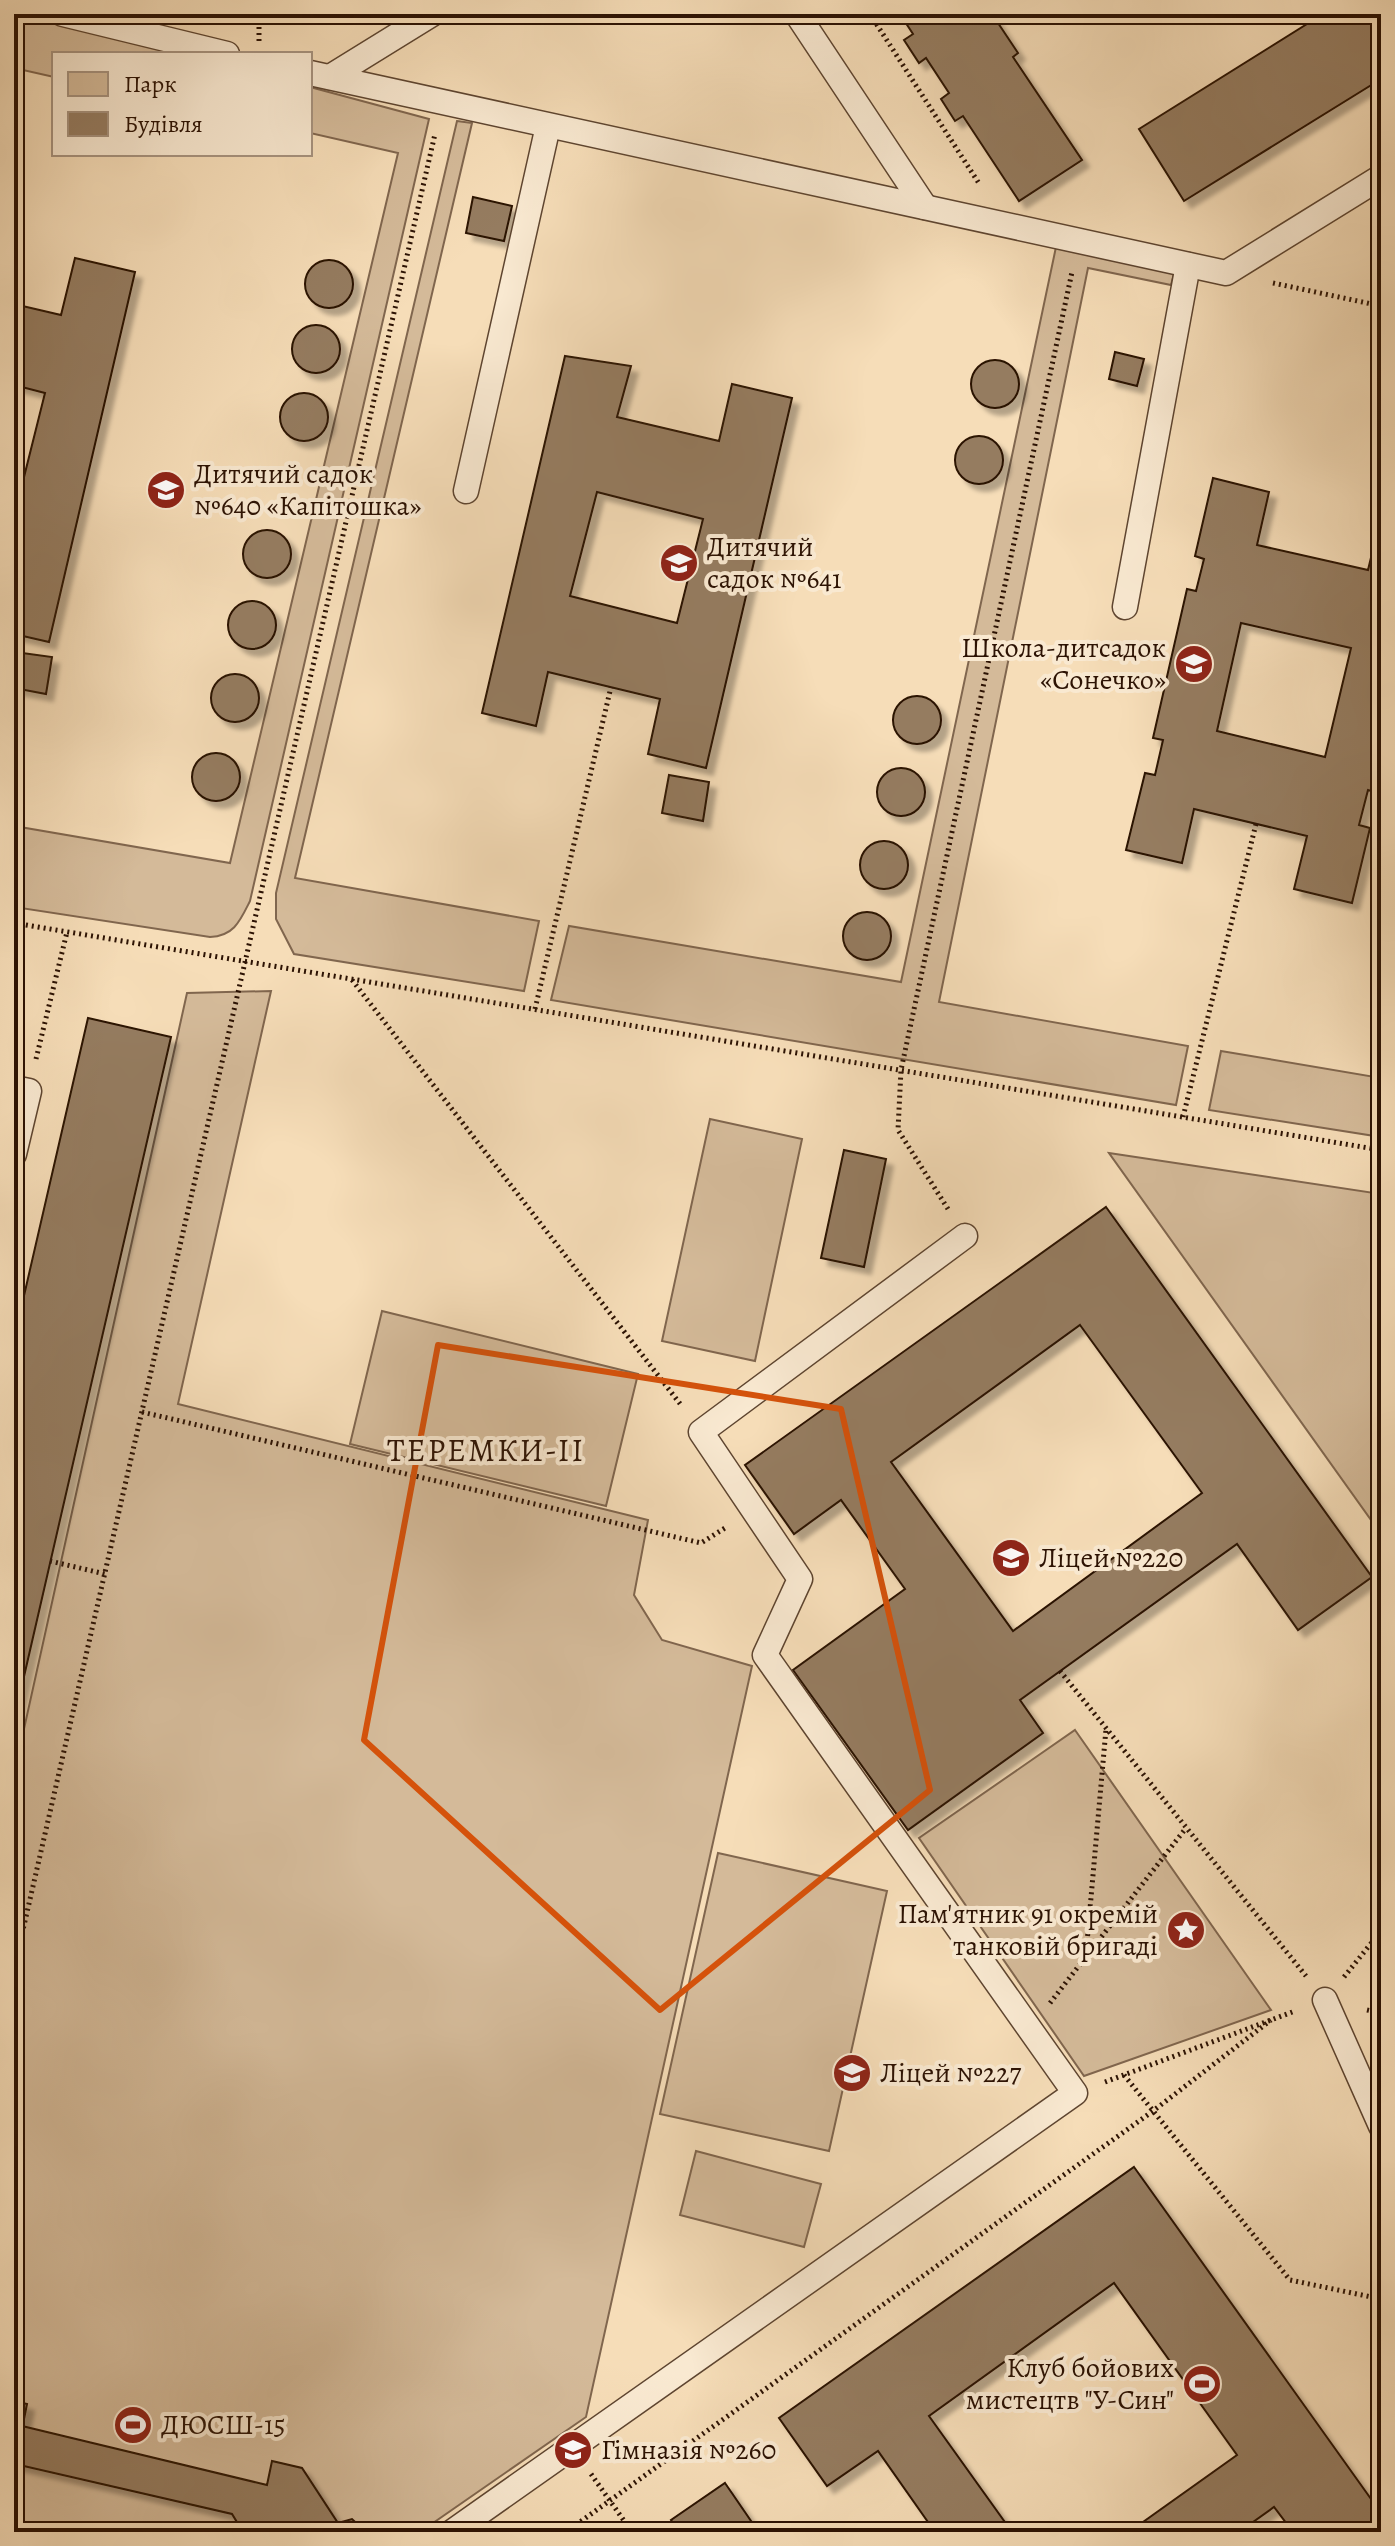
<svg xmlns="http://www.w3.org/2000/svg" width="1395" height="2546" viewBox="0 0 1395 2546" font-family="Alegreya,serif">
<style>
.green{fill:#d4ba99;stroke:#80664e;stroke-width:2}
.building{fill:#957c61;stroke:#2c1203;stroke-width:2;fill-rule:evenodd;filter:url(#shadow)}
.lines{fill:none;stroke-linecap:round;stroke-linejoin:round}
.lane-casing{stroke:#5e4530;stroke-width:27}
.path{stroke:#2c1203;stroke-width:5;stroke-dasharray:2 4;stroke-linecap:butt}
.lane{stroke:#f9e9d1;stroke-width:24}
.marked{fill:none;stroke:#d5520b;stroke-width:6;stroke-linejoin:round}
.labels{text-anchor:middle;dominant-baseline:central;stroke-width:8;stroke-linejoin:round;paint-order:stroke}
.poi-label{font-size:28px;fill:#2c1203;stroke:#f9e9d1;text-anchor:start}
.quarter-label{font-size:32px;letter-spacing:2px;fill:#2c1203;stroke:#f9e9d1}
</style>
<defs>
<filter id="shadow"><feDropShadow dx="7" dy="7" stdDeviation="2" flood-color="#0004"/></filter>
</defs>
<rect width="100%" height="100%" fill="#f6ddb8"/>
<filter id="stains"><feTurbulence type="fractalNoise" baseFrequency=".0025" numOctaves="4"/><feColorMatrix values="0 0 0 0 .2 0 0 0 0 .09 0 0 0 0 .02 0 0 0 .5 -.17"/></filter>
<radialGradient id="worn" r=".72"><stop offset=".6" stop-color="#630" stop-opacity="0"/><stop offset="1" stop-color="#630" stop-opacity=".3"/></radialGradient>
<g class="green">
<path d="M14,14H33L184,54H54V77L14,68Z"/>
<path d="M310,87L429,119L250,901C240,921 234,936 210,937L14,907V826L230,863L398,153L310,133Z"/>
<path d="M457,121L472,123L295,878L539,921L524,991L294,954L276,919V893Z"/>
<path d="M1056,247L1175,270L1171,285L1088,268L939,1002L1188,1046L1176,1105L551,1000L569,926L901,982Z"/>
<path d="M271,991L178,1404L648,1520L634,1595L662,1640L752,1666L586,2417L420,2532H14V1774L187,993Z"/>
<path d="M1221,1051L1381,1078V1137L1209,1110Z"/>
<path d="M710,1119L802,1139L755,1361L662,1341Z"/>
<path d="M1109,1153L1381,1194V1534Z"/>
<path d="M382,1311L638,1374L606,1506L350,1444Z"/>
<path d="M1075,1730L1271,2010L1084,2076L919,1838Z"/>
<path d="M718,1853L887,1891L829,2151L660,2114Z"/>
<path d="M696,2151L821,2184L804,2247L680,2215Z"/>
</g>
<g class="building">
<path d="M900,14H992L1018,53L1013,57L1082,160L1019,201L963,116L955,121L941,99L949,93L926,58L919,63L904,40L913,34Z"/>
<path d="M1323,14H1381V79L1184,201L1139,129Z"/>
<path d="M473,197L512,206L504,241L466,233Z"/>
<path d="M75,258L135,272L49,642L14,634V496L19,497L45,393L14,385V304L61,315Z"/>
<circle cx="329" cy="284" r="24"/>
<circle cx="316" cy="349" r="24"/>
<path d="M1115,352L1144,359L1137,386L1109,379Z"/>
<path d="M565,356L631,366L617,417L719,441L732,384L792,398L706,768L648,754L660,699L548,672L536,726L482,713ZM597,492L703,519L677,623L570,596Z"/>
<circle cx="995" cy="384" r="24"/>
<circle cx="304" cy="417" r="24"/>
<circle cx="979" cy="460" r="24"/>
<path d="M1213,478L1269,492L1257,545L1368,570L1381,516V782L1378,793L1368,790L1359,825L1370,828L1352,903L1294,889L1307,836L1194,809L1182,863L1126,850L1145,773L1155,775L1163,740L1153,738L1187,589L1196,591L1204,559L1195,556ZM1241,623L1351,648L1325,757L1217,731Z"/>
<circle cx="267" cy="554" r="24"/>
<circle cx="252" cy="625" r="24"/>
<path d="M15,652L52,657L46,694L14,688Z"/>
<circle cx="235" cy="698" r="24"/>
<circle cx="917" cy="720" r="24"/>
<circle cx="216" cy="777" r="24"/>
<circle cx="901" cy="792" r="24"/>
<path d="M669,775L709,782L703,821L662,813Z"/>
<circle cx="884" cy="865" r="24"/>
<circle cx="867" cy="936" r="24"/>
<path d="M88,1018L171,1037L14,1720V1339Z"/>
<path d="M844,1150L886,1159L864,1267L821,1258Z"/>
<path d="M1106,1207L1372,1577L1298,1630L1237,1544L1020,1700L1043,1733L908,1830L793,1670L905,1589L841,1500L794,1534L745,1465ZM1080,1325L1202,1493L1013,1631L891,1462Z"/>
<path d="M1134,2167L1381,2513V2532H1293L1274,2507L1239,2532H1129L1237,2455L1114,2283L929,2416L1012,2532H935L878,2451L827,2486L779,2418Z"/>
<path d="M14,2401L27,2404L15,2464H14Z"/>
<path d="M22,2426L267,2485L272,2461L302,2468L338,2523L352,2519L366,2532H243L232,2514L15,2464Z"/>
<path d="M725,2483L751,2521L734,2532H679L671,2520Z"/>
<path d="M14,2525L47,2532H14Z"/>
</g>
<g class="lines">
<g class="lane-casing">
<g id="lane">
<path d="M63,14L227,54"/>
<path d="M797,14L925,207"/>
<path d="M310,73L1226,273L1381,177"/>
<path d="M330,77L432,14"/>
<path d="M466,491L548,126"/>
<path d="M1125,607L1188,265"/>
<path d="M14,1088L29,1091L14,1154"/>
<path d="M1325,2000L1381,2126"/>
<path d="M452,2532L1075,2093L765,1655L800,1579L701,1432L965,1236"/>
</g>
</g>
<g class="path">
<path d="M870,14L980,185"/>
<path d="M259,41V14"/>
<path d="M1273,283L1381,306"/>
<path d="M14,923L1381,1150"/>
<path d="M352,980L681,1405"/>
<path d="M535,1009L611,687"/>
<path d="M36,1059L67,932"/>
<path d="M1183,1117L1256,824"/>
<path d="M948,1209L898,1130L901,1070L1072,272"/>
<path d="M142,1412L701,1543L725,1528"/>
<path d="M50,1561L105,1574"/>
<path d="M1060,1671L1306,1976"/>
<path d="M1086,1954L1106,1729"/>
<path d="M14,1969L435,134"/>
<path d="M1344,1977L1381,1931"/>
<path d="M1050,2003L1186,1828"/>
<path d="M1367,2010L1381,2013"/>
<path d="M1124,2075L1290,2280L1381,2299"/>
<path d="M1105,2082L1295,2011"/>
<path d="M591,2474L632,2532"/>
<path d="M566,2532L1153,2111L1271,2020"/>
</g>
<use href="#lane" class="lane"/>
</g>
<path class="marked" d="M438,1345L841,1409L930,1790L660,2010L364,1740Z"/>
<defs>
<g id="school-disc" transform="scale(2)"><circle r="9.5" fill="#8f2418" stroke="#f9e9d1"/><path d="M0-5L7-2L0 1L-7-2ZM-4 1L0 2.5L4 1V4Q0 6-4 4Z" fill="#fff"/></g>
<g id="sight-disc" transform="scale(2)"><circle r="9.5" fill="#8f2418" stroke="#f9e9d1"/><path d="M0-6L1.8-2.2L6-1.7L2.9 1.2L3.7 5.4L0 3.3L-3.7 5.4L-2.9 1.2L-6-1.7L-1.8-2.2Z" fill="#fff"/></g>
<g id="stadium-disc" transform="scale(2)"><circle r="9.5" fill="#8f2418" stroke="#f9e9d1"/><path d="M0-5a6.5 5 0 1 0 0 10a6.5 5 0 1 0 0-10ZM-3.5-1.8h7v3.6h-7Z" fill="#fff"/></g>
</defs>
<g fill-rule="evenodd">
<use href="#school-disc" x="166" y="490"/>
<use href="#school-disc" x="679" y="563"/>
<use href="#school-disc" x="1194" y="664"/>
<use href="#school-disc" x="1011" y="1558"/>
<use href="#sight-disc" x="1186" y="1930"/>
<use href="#school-disc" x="852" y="2073"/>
<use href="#stadium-disc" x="1202" y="2384"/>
<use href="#stadium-disc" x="133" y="2425"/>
<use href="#school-disc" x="573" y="2450"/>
</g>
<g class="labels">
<g class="poi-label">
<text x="194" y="474">Дитячий садок<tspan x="194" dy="32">№640 «Капітошка»</tspan></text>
<text x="707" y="547">Дитячий<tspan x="707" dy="32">садок №641</tspan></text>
<text x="1166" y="648" text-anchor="end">Школа-дитсадок<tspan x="1166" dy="32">«Сонечко»</tspan></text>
<text x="1039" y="1558">Ліцей №220</text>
<text x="1158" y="1914" text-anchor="end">Пам'ятник 91 окремій<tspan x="1158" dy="32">танковій бригаді</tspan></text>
<text x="880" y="2073">Ліцей №227</text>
<text x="1174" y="2368" text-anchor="end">Клуб бойових<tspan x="1174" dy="32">мистецтв "У-Син"</tspan></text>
<text x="161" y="2425">ДЮСШ-15</text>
<text x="601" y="2450">Гімназія №260</text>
</g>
<g class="quarter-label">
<text x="486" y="1450">ТЕРЕМКИ-ІІ</text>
</g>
</g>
<rect width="1395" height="2546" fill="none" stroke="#f6ddb8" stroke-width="48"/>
<rect x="16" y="16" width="1363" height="2514" fill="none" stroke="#2c1203" stroke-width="4"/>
<rect x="24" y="24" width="1347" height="2498" fill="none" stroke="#2c1203" stroke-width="2"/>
<rect x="52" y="52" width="260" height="104" fill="#f9e9d1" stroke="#a7937f" stroke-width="2"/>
<rect x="68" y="72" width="40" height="24" fill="#d4ba99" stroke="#a7937f" stroke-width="2"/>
<text x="124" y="92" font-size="24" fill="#2c1203">Парк</text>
<rect x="68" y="112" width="40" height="24" fill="#957c61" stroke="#a7937f" stroke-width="2"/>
<text x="124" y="132" font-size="24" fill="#2c1203">Будівля</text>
<rect width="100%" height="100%" filter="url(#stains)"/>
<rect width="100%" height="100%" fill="url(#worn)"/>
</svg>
